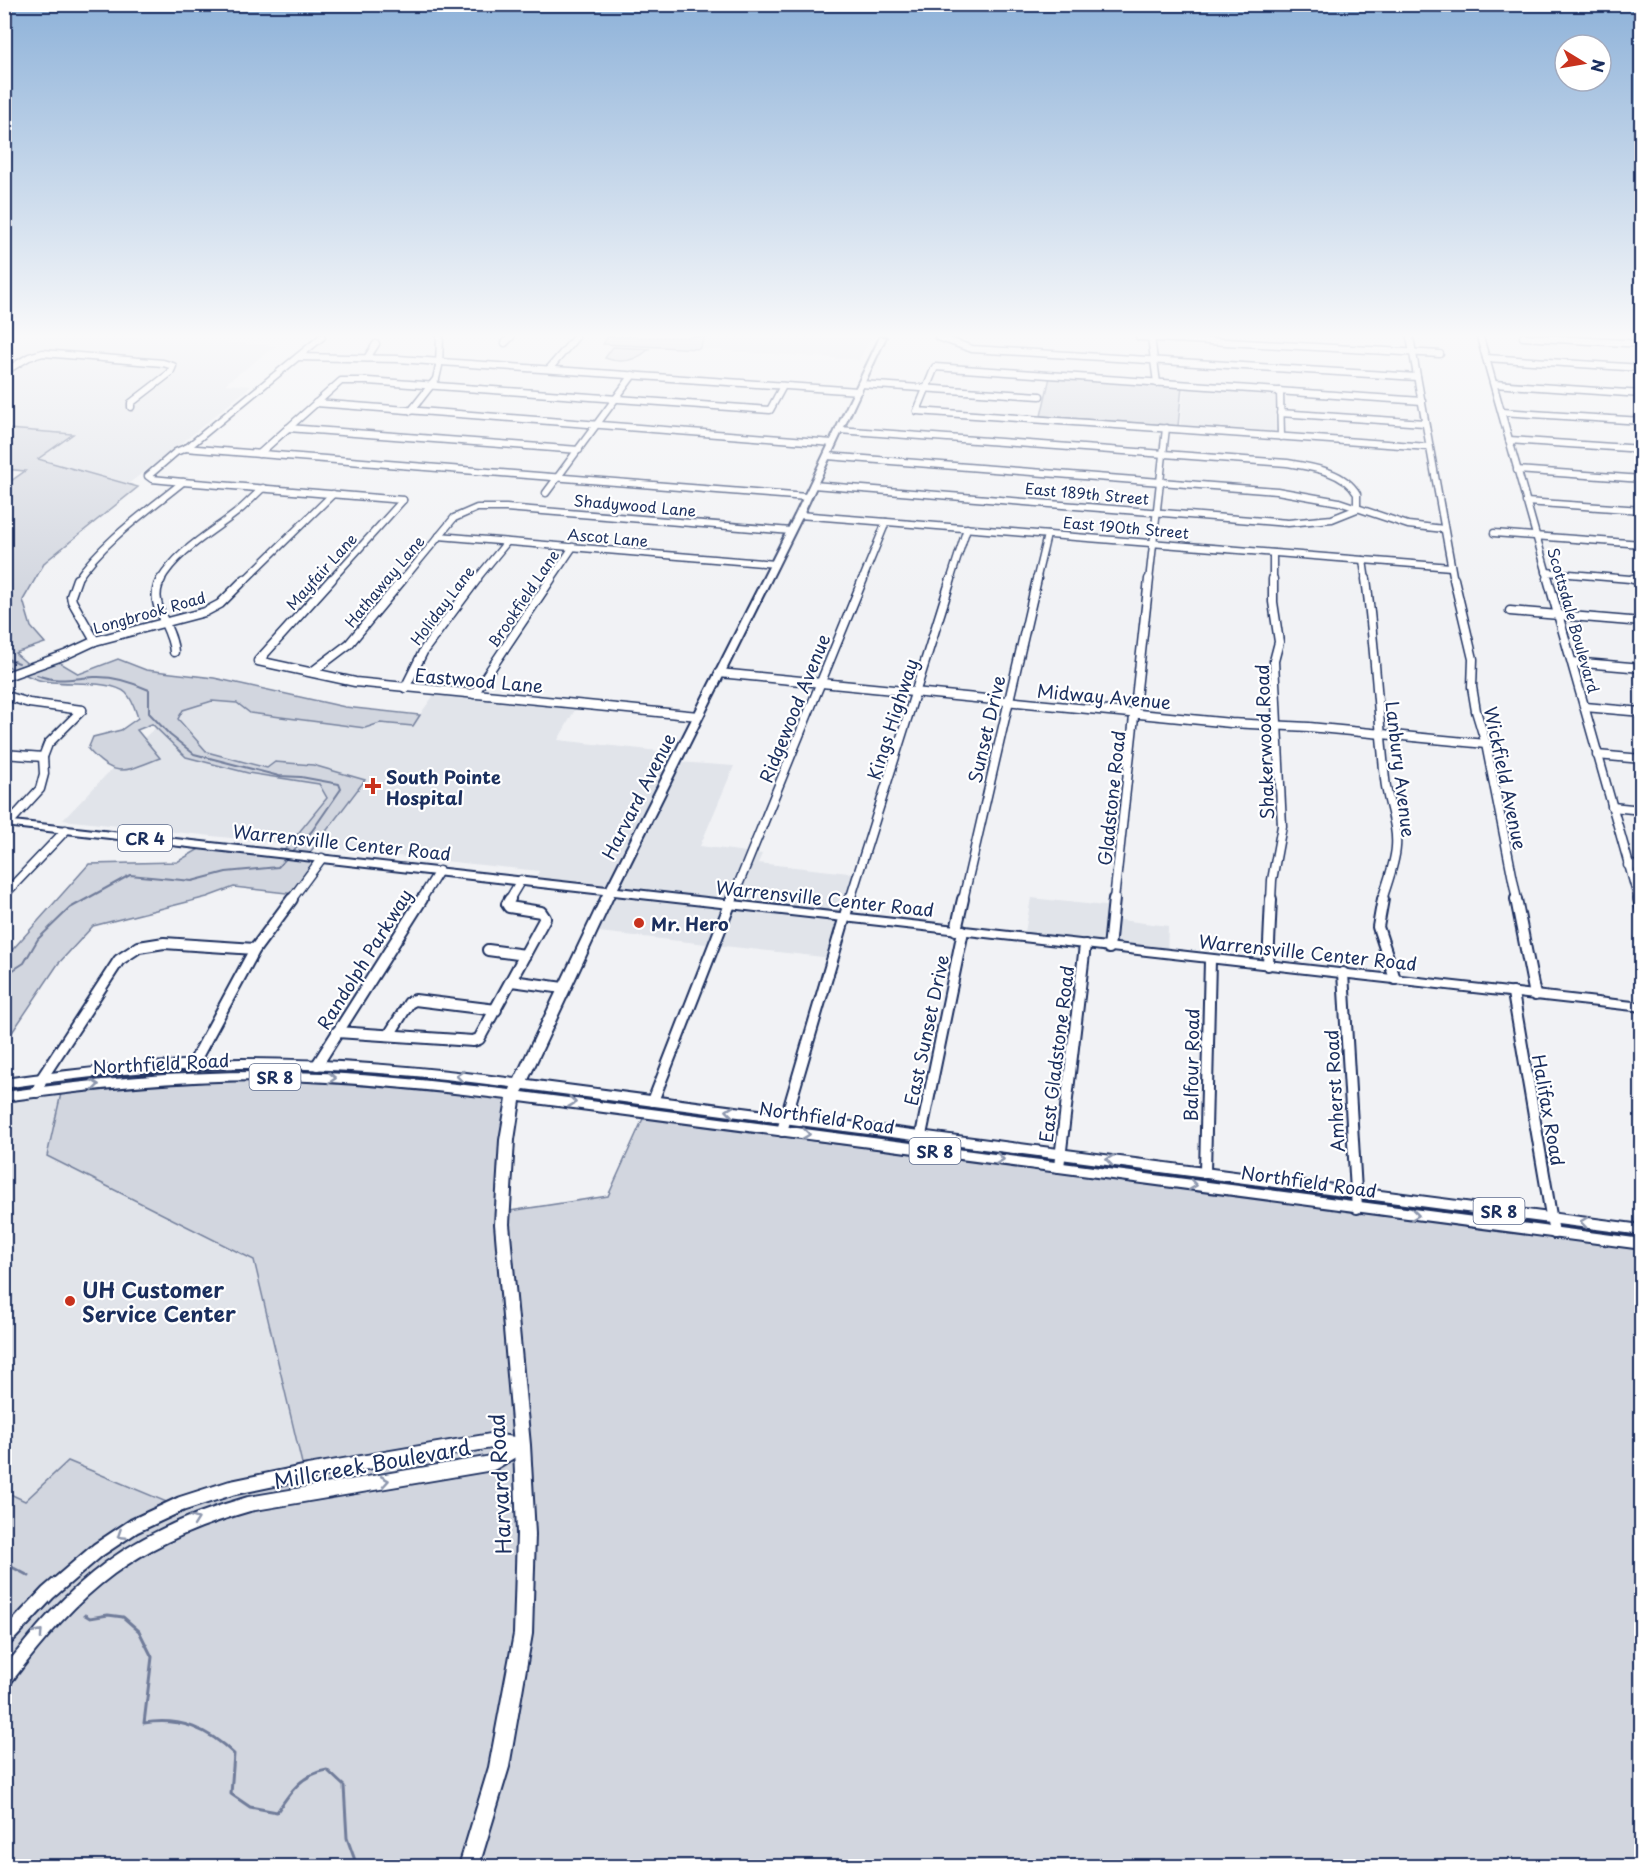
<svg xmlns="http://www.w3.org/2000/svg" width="1646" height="1871" viewBox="0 0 1646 1871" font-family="'Playpen Sans',sans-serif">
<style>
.built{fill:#e1e4ea}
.green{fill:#d2d6df;stroke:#76829e;stroke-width:1.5}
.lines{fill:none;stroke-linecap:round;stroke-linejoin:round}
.stream-far1{stroke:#707c9a;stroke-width:2}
.stream{stroke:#707c9a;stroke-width:3}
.minor-far3-casing{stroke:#1b2f5e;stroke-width:9}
.minor-far2-casing{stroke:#1b2f5e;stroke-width:11}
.minor-far1-casing{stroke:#1b2f5e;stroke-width:14}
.minor-casing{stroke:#1b2f5e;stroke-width:18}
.major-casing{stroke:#1b2f5e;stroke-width:4}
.minor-far3{stroke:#fff;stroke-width:6}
.minor-far2{stroke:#fff;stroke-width:8}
.minor-far1{stroke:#fff;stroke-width:10}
.minor{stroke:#fff;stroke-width:14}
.major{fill:#fff;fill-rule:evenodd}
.oneway{stroke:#8d97ae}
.poi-dot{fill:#c8321e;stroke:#fff;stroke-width:2}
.labels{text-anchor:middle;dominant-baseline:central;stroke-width:4.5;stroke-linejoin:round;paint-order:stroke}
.far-street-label{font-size:15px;fill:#1b2f5e;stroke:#fff}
.shield{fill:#fff;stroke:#5f6d8e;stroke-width:1.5}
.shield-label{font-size:16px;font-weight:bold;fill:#1b2f5e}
.street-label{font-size:18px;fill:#1b2f5e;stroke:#fff}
.poi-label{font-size:18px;font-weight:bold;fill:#1b2f5e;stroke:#fff;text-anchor:start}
.near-poi-label{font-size:21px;font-weight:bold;fill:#1b2f5e;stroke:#fff;text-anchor:start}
.near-street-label{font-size:21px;fill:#1b2f5e;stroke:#fff}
</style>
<rect width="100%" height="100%" fill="#f1f2f5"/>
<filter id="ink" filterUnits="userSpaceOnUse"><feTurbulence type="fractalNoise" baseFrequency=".0167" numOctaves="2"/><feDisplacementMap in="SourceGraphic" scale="12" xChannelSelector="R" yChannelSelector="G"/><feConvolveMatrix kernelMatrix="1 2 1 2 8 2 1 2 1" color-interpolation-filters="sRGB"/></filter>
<g filter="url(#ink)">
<g class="built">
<path d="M4,337H149L276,346L225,384L251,386L182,443L128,484L38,459L72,434L8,429L5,432Z"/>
<path d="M705,337H872L859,360L699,349Z"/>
<path d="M1184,386L1275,393V434L1180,428Z"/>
<path d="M202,687L416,720L434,695L576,708L558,740L668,752L664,761L734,766L700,846L762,854L758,863L858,874L832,958L590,931L610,891L534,881L539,871L63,820L129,751Z"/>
<path d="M1031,898L1114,907L1113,919L1168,926L1167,955L1024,938Z"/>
<path d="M62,1089L48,1156L254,1260L304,1473L176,1506L25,1501L5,1491V1097Z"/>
</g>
<g class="green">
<path d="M608,337H705L699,349L603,344Z"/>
<path d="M613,347L649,349C636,361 621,364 605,358Z"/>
<path d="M1050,377L1182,386L1178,426L1041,416Z"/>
<path d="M8,429L73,434L38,459L138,487L45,562L23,600L31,627L45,643L15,653L31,667L54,659L79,674L118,659L146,670L214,678L345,707L420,715L413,726L380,723L365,728L250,713L237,703L212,701L183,710L178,719L207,752L267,768L275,762L313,765L365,780L308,855L322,858L295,894L234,887L207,897L93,926L58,964L5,1043V958L89,864L177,862L206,845L282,853L327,798L319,784L248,773L186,757L152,724L137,730L160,758C126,771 115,780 88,749L93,737L121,730L138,718C135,709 133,700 126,693C111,679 60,686 39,680C27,677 16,669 5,665L4,486L25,471L5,469V432Z"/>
<path d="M299,1068L416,1075L496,1085L398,1075L62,1085L112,1079L134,1074L173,1071Z"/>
<path d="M266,1077L514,1095L503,1212L608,1196L646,1112L798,1129L796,1125L800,1124L1049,1157V1161H1044L812,1131L809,1140L1641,1249V1866H5L4,1491L25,1501L68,1461L176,1506L304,1472L254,1260L47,1156L62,1089Z"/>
<path d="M515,1091L774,1121L770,1125Z"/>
<path d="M1077,1160L1344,1195L1345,1201L1076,1166L1072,1162Z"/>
<path d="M1374,1199L1540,1221L1541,1225L1376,1205L1372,1203Z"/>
</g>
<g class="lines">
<g class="stream-far1">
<path d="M4,658L19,663"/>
<path d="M4,976L24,963L38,939L70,908L130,875L192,881L226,872L278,867L312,831L341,789L339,784L301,777L279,776L194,754L170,735L149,713V690C132,682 112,676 94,677C74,678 56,683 37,675"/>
</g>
<g class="stream">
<path d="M4,1563L29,1576"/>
<path d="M85,1615L90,1618L108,1615L123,1617L139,1631L152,1657L144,1723C180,1717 208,1729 234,1754L231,1794L250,1807L277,1812C290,1792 302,1774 327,1770L344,1786L347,1838L357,1866"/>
</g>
<g class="minor-far3-casing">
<g id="minor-far3">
<path d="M322,337L188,447L176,452L148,476L152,479L183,482L403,500"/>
<path d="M938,337L972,349L1417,377"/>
<path d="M1139,337L1440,354"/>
<path d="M1151,337L1157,383"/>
<path d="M1410,337L1454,581"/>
<path d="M1480,337L1549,581"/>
<path d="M1523,337L1642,344"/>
<path d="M505,343L511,337"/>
<path d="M298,357L398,359L858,391"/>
<path d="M367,358L376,344"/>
<path d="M1486,358L1642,368"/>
<path d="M549,369L576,337"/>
<path d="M4,372L29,357L43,353L163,363L173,366L170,373L131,403V407"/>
<path d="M861,384L1040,396"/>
<path d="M1494,384L1642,394"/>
<path d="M1280,391L1281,437"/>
<path d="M1422,401L935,367L917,411L1429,447"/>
<path d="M316,403L833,443"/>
<path d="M411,411L436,379L439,366L440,337"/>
<path d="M1502,412L1642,421"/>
<path d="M1280,413L1424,423"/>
<path d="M288,428L579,450"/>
<path d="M1509,440L1642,449"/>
<path d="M185,448L807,497"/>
<path d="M259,454L341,381H368L770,410L783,386"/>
<path d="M827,456L1277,491L1339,502L1408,525L1444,529"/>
<path d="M1517,470L1642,479"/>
<path d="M813,485L1288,523L1332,519L1357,509V494C1344,471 1311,467 1287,463L839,430"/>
<path d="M546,493L633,375"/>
<path d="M1526,502L1642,510"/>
<path d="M799,515L1451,567"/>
<path d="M1494,533L1642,544"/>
<path d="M439,536L775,564"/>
<path d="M1273,553V581"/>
<path d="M1363,560L1366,581"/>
<path d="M1546,572L1642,580"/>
<path d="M76,581C103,541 146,512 183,482"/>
<path d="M160,581C177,551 209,534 236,513C245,506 254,496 263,488"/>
<path d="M244,581L333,494"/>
<path d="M330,581L403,500"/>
<path d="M402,581L454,518L477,508H506L791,531"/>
<path d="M475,581L507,542"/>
<path d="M550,581L573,547"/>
<path d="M862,581L886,522"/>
<path d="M950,581L967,528"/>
<path d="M1036,581L1047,535"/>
<path d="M1149,581L1166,428"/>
</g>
</g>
<g class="minor-far2-casing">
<g id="minor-far2">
<path d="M77,579L71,596L72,601L95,641"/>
<path d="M161,579C146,605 173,626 174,652"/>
<path d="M332,579L258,661L355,682L698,716"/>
<path d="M1366,579C1375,645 1378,713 1385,779C1387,802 1398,824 1396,847C1395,864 1387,883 1382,900"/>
<path d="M1454,579L1473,659L1472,687L1476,711L1486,744L1517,900"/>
<path d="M1548,579L1639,900"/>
<path d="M1633,579L1642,580"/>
<path d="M1510,611L1642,622"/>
<path d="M1572,662L1642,668"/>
<path d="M312,672L349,644L403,579"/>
<path d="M719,673L1231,723L1309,727L1486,744"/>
<path d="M4,677L65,655L95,641L205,612L220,604L245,579"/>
<path d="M405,688L424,650L477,579"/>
<path d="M474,694L551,579"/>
<path d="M4,695L29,703L82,710"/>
<path d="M1585,707L1642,712"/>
<path d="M4,754L43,757"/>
<path d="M1597,755L1642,759"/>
<path d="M1612,807L1642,810"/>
<path d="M9,823L40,789L44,774L43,757L48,744L82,710"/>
<path d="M1628,865L1642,866"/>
<path d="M4,895L66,830"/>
<path d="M291,900L322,858"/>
<path d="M421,900L439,871"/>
<path d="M509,900L521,880"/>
<path d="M732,900L863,579"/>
<path d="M850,900L951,579"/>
<path d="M963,900L1037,579"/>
<path d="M1114,900L1149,579"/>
<path d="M1271,900L1272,880L1282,826L1274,661L1279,642L1273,602V579"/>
</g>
</g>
<g class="minor-far1-casing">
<g id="minor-far1">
<path d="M1383,899L1378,927L1395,979"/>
<path d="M1516,899L1535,995"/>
<path d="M1639,899L1642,911"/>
<path d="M956,930L963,899"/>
<path d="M1109,948L1114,899"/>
<path d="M488,950L525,955"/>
<path d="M1268,965L1271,899"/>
<path d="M1343,973L1357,1208"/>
<path d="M512,981L563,988"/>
<path d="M1513,993L1554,1233"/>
<path d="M337,1032L473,1041L479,1039L545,918L541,912L509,907L507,904L510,899"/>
<path d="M389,1035L409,1003L415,1000L496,1010"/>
<path d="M317,1065L422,899"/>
<path d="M192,1066L255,949L292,899"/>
<path d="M37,1092L42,1078L119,960L139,947L164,943L255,949"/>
<path d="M653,1101L732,899"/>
<path d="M782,1131L850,899"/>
<path d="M921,1135L963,931"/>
<path d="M1059,1167L1085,945"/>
<path d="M1205,1172L1210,960"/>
</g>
</g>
<g class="minor-casing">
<g id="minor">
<path d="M4,1640L48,1593L98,1550L134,1526L181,1504L231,1488L308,1472L491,1441L522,1445"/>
<path d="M4,1680C76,1584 132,1537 249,1504L492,1463L522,1445"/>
</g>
</g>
<g class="major-casing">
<path id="major" d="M880,337H886L803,515L618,888L1642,1003V1011L614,895L528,1080L1642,1225V1235L524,1089L522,1092L1642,1239V1249L520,1101L514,1140L509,1224L530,1445L535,1534L532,1634L509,1767L479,1866H459L489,1767L514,1634L517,1534L514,1445L495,1224L500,1140L507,1099C431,1090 356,1082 280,1080C188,1079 96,1088 4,1101V1092C95,1079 186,1071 277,1072C355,1072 432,1081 510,1090L511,1087C421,1075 330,1067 240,1068C161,1069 82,1077 4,1088V1079C83,1068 162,1060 241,1059C333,1059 424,1067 515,1079L603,894L4,826V820L607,887L795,515Z"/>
</g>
<use href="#minor-far3" class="minor-far3"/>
<use href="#minor-far2" class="minor-far2"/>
<use href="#minor-far1" class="minor-far1"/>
<use href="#minor" class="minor"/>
<use href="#major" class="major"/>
</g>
<defs><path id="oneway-chevron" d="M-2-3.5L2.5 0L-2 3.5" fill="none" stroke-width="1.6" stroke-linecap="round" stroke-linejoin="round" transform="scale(1.5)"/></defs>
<g class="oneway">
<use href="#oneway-chevron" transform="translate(460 1076) rotate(-174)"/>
<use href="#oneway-chevron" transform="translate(332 1078) rotate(3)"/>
<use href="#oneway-chevron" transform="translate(95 1085) rotate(-6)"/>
<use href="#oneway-chevron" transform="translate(572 1102) rotate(7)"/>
<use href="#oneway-chevron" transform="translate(730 1111) rotate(-173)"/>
<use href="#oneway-chevron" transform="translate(806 1134) rotate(7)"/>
<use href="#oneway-chevron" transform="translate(1000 1159) rotate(7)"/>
<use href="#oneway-chevron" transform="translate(1110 1160) rotate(-173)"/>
<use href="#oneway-chevron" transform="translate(1193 1185) rotate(8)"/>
<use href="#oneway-chevron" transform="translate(1415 1215) rotate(7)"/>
<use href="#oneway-chevron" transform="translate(1584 1222) rotate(-172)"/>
<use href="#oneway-chevron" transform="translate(385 1481) rotate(-10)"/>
<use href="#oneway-chevron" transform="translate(195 1520) rotate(-20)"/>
<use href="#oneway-chevron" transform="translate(121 1535) rotate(147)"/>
<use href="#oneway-chevron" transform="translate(39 1633) rotate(-48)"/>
</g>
</g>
<linearGradient id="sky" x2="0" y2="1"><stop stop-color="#8eb2d9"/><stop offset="0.56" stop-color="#f9f9fa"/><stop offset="1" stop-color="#f9f9fa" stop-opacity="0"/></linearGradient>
<rect width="1646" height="599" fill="url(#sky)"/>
<g class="poi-dot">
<path d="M370 777h6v6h6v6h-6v6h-6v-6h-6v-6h6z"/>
<circle cx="639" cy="923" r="6"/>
<circle cx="70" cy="1301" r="6"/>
</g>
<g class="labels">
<g class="far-street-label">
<text transform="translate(1087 493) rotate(5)">East 189th Street</text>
<text transform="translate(635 505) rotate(5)">Shadywood Lane</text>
<text transform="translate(1126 527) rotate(5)">East 190th Street</text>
<text transform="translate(608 537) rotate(5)">Ascot Lane</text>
<text transform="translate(321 571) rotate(-48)">Mayfair Lane</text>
<text transform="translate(384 581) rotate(-50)">Hathaway Lane</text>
<text transform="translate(523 598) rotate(-56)">Brookfield Lane</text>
<text transform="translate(442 605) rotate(-53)">Holiday Lane</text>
<text transform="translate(149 612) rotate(-16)">Longbrook Road</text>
<text transform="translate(1574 620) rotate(74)">Scottsdale Boulevard</text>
</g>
<g class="shield">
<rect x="118" y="825" width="54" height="26" rx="4.5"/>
<rect x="249.5" y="1064" width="51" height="26" rx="4.5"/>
<rect x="909.5" y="1138" width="51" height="26" rx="4.5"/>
<rect x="1473.5" y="1198" width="51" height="26" rx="4.5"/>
</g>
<g class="shield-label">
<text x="145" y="838">CR 4</text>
<text x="275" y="1077">SR 8</text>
<text x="935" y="1151">SR 8</text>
<text x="1499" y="1211">SR 8</text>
</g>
<g class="street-label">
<text transform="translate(479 680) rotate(5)">Eastwood Lane</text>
<text transform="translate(1104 696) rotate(5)">Midway Avenue</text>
<text transform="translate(794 708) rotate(-68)">Ridgewood Avenue</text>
<text transform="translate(892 719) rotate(-72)">Kings Highway</text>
<text transform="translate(986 729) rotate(-77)">Sunset Drive</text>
<text transform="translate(1264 742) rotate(-92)">Shakerwood Road</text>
<text transform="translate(1401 769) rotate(83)">Lanbury Avenue</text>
<text transform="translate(1506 778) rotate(78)">Wickfield Avenue</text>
<text transform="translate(638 796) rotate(-63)">Harvard Avenue</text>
<text transform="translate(1111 798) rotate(-84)">Gladstone Road</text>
<text transform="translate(342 842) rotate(6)">Warrensville Center Road</text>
<text transform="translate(825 898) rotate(6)">Warrensville Center Road</text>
<text transform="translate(1308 952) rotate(6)">Warrensville Center Road</text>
<text transform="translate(364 959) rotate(-58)">Randolph Parkway</text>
<text transform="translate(926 1030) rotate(-78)">East Sunset Drive</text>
<text transform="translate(1056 1054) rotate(-83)">East Gladstone Road</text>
<text transform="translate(161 1063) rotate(-3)">Northfield Road</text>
<text transform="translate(1191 1065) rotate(-89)">Balfour Road</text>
<text transform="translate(1334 1091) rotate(-93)">Amherst Road</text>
<text transform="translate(1549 1110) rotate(80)">Halifax Road</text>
<text transform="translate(827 1117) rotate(8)">Northfield Road</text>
<text transform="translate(1309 1181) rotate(8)">Northfield Road</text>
</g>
<g class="poi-label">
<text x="386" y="776">South Pointe<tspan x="386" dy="21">Hospital</tspan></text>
<text x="651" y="923">Mr. Hero</text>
</g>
<g class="near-poi-label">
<text x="82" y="1289">UH Customer<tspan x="82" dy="24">Service Center</tspan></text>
</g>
<g class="near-street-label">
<text transform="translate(372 1463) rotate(-10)">Millcreek Boulevard</text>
<text transform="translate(499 1484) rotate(-93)">Harvard Road</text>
</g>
</g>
<rect width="1646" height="1871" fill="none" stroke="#fff" stroke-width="24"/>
<rect x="12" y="12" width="1622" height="1847" fill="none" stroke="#1b2f5e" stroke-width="2" filter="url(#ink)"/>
<g transform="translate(1583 63) rotate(101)"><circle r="28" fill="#ffffff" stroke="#a4acbf" stroke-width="1.5"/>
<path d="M0-4.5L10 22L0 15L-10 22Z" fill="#c8321e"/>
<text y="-9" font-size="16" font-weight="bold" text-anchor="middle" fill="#1b2f5e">N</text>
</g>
</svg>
